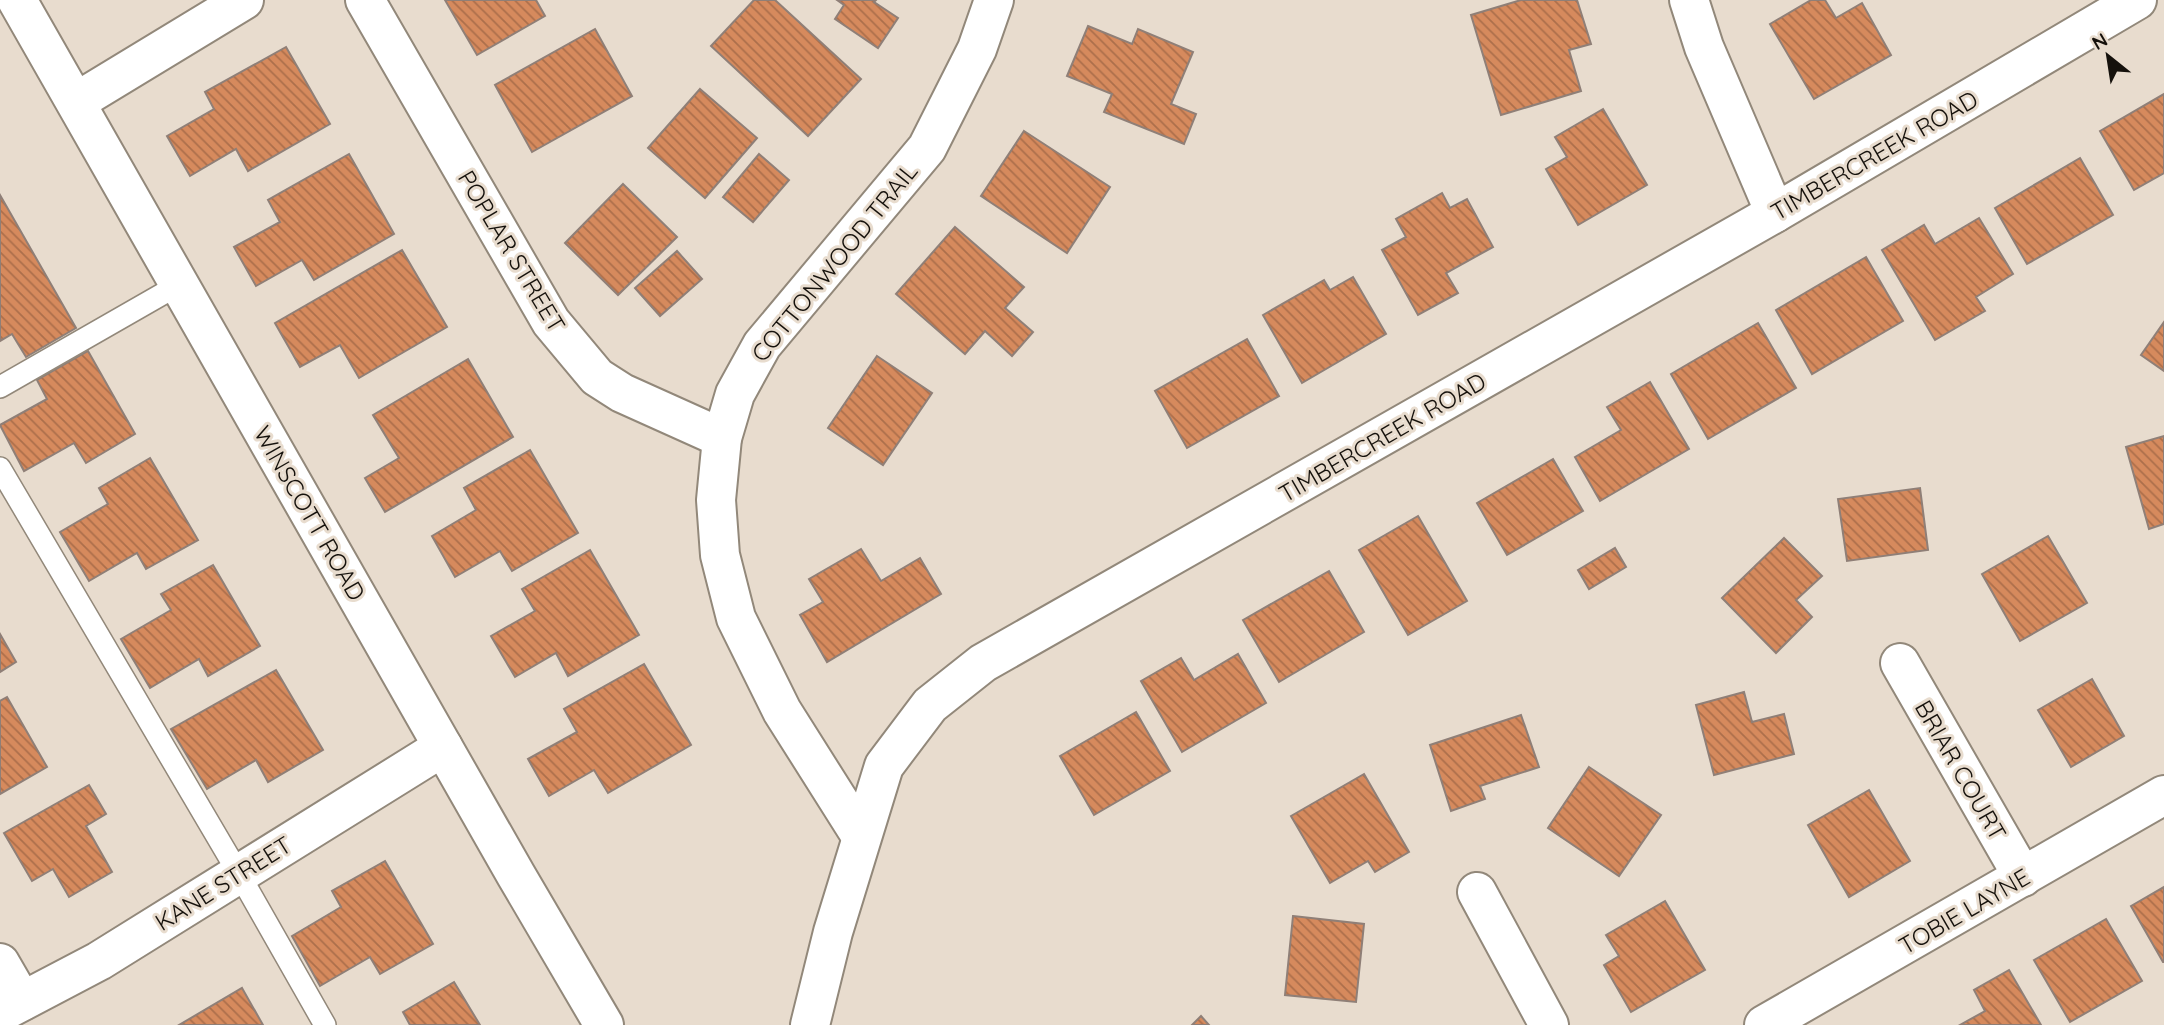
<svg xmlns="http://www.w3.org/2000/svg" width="2164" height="1025" viewBox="0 0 2164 1025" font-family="Quicksand,sans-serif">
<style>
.building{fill:url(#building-back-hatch);stroke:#8f7f77;stroke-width:2}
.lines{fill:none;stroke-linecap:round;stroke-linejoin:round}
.lane-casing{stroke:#92887a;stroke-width:24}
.street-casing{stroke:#92887a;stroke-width:42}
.secondary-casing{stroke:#92887a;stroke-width:42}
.lane{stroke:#fff;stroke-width:21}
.street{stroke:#fff;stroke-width:38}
.secondary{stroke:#fff;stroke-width:38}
.labels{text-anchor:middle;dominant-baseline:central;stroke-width:6;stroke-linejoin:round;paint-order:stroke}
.street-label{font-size:24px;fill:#15110c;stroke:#e8dcce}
</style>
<defs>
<pattern id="building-back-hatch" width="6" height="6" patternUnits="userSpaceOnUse" patternTransform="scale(1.75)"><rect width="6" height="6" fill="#d68a5d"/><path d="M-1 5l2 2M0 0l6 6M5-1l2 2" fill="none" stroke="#ac6f4b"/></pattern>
</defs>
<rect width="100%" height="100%" fill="#e8dcce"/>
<g class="building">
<path d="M445,0H536L545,16L477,55Z"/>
<path d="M754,0H775L861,79L808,136L711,46Z"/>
<path d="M837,0H876L874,2L898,18L878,48L835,19L844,5Z"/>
<path d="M1521,0H1577L1591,44L1569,50L1581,91L1501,115L1471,15Z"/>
<path d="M1811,0H1825L1836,18L1862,3L1891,55L1814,99L1770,24Z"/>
<path d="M1088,26L1132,44L1138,29L1193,52L1171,104L1196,114L1184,144L1104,112L1112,94L1067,76Z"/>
<path d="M595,29L632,96L532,152L495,85Z"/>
<path d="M286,47L330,124L248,171L236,149L190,176L167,136L214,109L205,92Z"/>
<path d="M700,89L757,138L705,198L648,148Z"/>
<path d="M2164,94V173L2134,190L2100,131Z"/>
<path d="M1603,109L1647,185L1578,225L1546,169L1567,157L1555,137Z"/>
<path d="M1024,131L1110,187L1067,253L981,196Z"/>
<path d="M349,154L394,234L314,280L302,260L256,286L234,247L280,222L268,200Z"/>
<path d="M759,154L789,180L753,222L723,197Z"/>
<path d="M2080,158L2113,215L2027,264L1995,208Z"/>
<path d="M623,184L677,237L618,295L565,243Z"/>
<path d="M1442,193L1450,208L1467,199L1493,247L1446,273L1458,293L1418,315L1382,250L1406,237L1396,219Z"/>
<path d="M0,195L76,328L26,357L12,334L0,341Z"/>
<path d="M1979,218L2013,274L1976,297L1985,311L1935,340L1882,250L1924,225L1935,244Z"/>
<path d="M955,227L1024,287L1005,308L1033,332L1012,356L985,331L965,354L896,294Z"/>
<path d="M402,250L447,327L359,378L340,345L300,367L275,323Z"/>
<path d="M677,251L702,279L660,316L635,288Z"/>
<path d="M1866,257L1903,321L1812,374L1776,310Z"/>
<path d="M1353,277L1386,334L1302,383L1263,315L1324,280L1330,290Z"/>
<path d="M2164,322V371L2141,355Z"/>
<path d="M1758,323L1796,388L1708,439L1671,374Z"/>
<path d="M1247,339L1279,396L1187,448L1155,391Z"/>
<path d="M88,351L135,434L86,463L74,443L24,471L0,425L47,399L37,380Z"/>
<path d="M877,356L932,393L883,465L828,428Z"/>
<path d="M468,359L513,437L385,512L365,478L399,458L373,415Z"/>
<path d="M1650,382L1689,449L1600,501L1575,457L1621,430L1607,407Z"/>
<path d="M2164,436V524L2149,529L2126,447Z"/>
<path d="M530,450L578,533L512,571L500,551L455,577L432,536L476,510L464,488Z"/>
<path d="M150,458L198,540L146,569L137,553L89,581L60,532L108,504L99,488Z"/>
<path d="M1553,459L1583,511L1507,555L1477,503Z"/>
<path d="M1920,488L1928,550L1847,561L1838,499Z"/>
<path d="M1418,516L1467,601L1408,635L1359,550Z"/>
<path d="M2048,536L2087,603L2020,641L1982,574Z"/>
<path d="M1784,538L1822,576L1796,600L1812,617L1776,653L1722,598Z"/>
<path d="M1615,548L1626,567L1589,589L1578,570Z"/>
<path d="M861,549L881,581L920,558L941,594L827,662L800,615L823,602L809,579Z"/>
<path d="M590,550L639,635L568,676L556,653L515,677L491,636L535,611L522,589Z"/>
<path d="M213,565L260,646L208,676L199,659L150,688L121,639L171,610L161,594Z"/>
<path d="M1329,571L1364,632L1279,682L1243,620Z"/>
<path d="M0,634L16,662L0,672Z"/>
<path d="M1238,654L1266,703L1182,752L1141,681L1181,658L1194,680Z"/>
<path d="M644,664L691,745L608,793L594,770L549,796L528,759L577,732L564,709Z"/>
<path d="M276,670L323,750L268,782L256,760L207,789L171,729Z"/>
<path d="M2092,679L2124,736L2071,767L2038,710Z"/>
<path d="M1744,692L1752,722L1784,714L1794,754L1714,775L1696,705Z"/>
<path d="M7,697L47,767L0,794V701Z"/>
<path d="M1136,712L1170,771L1094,815L1060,756Z"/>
<path d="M1521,715L1539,767L1480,786L1485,799L1451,811L1430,745Z"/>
<path d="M1589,767L1661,815L1619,876L1548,828Z"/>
<path d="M1364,774L1409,852L1375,872L1368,861L1330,883L1291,816Z"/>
<path d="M89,785L106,814L86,826L112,872L69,897L53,869L32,881L4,833Z"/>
<path d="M1869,790L1910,861L1849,897L1808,825Z"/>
<path d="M385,861L433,944L380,974L370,957L320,986L292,936L341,907L332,891Z"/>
<path d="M2164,887V962H2163L2131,906Z"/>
<path d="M1665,901L1705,970L1631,1012L1604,965L1619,956L1606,935Z"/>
<path d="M1293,916L1364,924L1356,1002L1285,995Z"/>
<path d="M2106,919L2142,981L2070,1022L2034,960Z"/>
<path d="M2009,970L2041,1025H1960L1985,1011L1974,990Z"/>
<path d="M454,982L480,1025H410L403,1012Z"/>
<path d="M242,988L263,1025H179Z"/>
<path d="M1201,1016L1209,1025H1192Z"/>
</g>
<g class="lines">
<g class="lane-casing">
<g id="lane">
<path d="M0,387L180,284"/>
<path d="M0,468L239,874L325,1025"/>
</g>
</g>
<g class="street-casing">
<g id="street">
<path d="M365,0L551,322L597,377L622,393L722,438"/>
<path d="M1689,0L1704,47L1775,213"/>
<path d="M76,102L244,0"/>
<path d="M1900,663L2023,877"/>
<path d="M861,836L782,711L736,618L720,555L716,500L722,438L735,394L762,345L927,148L977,49L994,0"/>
<path d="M1477,892L1549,1025"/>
<path d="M0,963L22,1001"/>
<path d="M0,1013L99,961L443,747"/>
<path d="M1764,1025L2164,795"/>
</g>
</g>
<g class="secondary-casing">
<g id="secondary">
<path d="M17,0L516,875L604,1025"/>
<path d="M810,1025L833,932L884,766L930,705L983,663L1775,213L2137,0"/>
</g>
</g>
<use href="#lane" class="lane"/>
<use href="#street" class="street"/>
<use href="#secondary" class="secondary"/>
</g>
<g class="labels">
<g class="street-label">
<text transform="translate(1874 155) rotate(-30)">TIMBERCREEK ROAD</text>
<text transform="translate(512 251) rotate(59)">POPLAR STREET</text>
<text transform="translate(834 262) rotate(-51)">COTTONWOOD TRAIL</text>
<text transform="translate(1382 437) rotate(-30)">TIMBERCREEK ROAD</text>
<text transform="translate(310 513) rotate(60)">WINSCOTT ROAD</text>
<text transform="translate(1961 770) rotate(60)">BRIAR COURT</text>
<text transform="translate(223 883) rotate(-32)">KANE STREET</text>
<text transform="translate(1964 911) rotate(-30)">TOBIE LAYNE</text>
</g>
</g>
<g transform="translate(2108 56) rotate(330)" stroke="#e8dcce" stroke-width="5" paint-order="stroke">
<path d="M0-5L12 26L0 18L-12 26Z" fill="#15110c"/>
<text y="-10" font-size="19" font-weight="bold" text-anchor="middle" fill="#15110c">N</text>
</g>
</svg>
